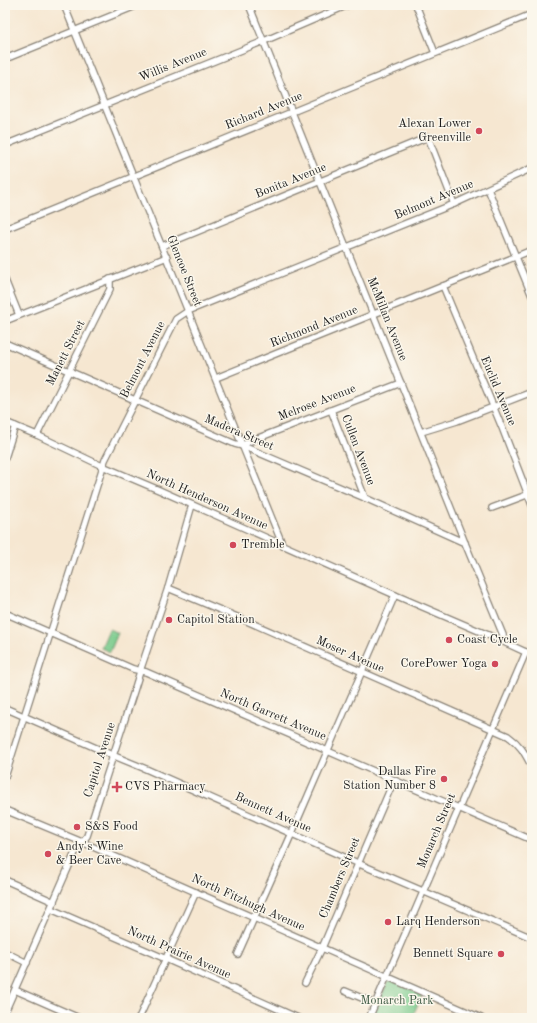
<svg xmlns="http://www.w3.org/2000/svg" width="537" height="1023" viewBox="0 0 537 1023" font-family="'Old Standard TT',serif">
<style>
.green{fill:#7acb8c;stroke:#4b7454}
.lines{fill:none;stroke-linecap:round;stroke-linejoin:round}
.minor-casing{stroke:#898276;stroke-width:8}
.minor{stroke:#fff;stroke-width:5.5}
.poi-dot{fill:#d1495b;stroke:#fbf7ec;stroke-width:1.5}
.labels{text-anchor:middle;dominant-baseline:central;stroke-width:3;stroke-linejoin:round;paint-order:stroke}
.street-label{font-size:12px;fill:#1c1c1c;stroke:#fbf7ec}
.poi-label{font-size:12px;fill:#1c1c1c;stroke:#fbf7ec;text-anchor:start}
.park-label{font-size:12px;fill:#3d5943;stroke:#fbf7ec}
</style>
<rect width="100%" height="100%" fill="#fbf7ec"/>
<filter id="ink" filterUnits="userSpaceOnUse"><feTurbulence type="fractalNoise" baseFrequency=".025" numOctaves="2"/><feDisplacementMap in="SourceGraphic" scale="8" xChannelSelector="R" yChannelSelector="G"/><feConvolveMatrix kernelMatrix="1 2 1 2 8 2 1 2 1" color-interpolation-filters="sRGB"/></filter>
<filter id="wash" filterUnits="userSpaceOnUse"><feTurbulence type="fractalNoise" baseFrequency=".012" numOctaves="4" result="noise"/><feDisplacementMap in="SourceGraphic" scale="16" xChannelSelector="R" yChannelSelector="G"/><feGaussianBlur stdDeviation="0.9" result="paint"/><feColorMatrix in="noise" values="0 0 0 0 0 0 0 0 0 0 0 0 0 0 0 0 0 1.4 0 .05"/><feComposite in="paint" operator="in"/></filter>
<g filter="url(#wash)">
<rect width="100%" height="100%" fill="#f6e7d1"/>
<g class="green">
<path d="M109,629L118,633L110,652L101,648Z"/>
<path d="M389,980L422,994L412,1018H387L374,1011Z"/>
</g>
</g>
<g filter="url(#ink)">
<g class="lines">
<g class="minor-casing">
<g id="minor">
<path d="M64,5L283,546"/>
<path d="M249,5L465,543L503,635V641"/>
<path d="M416,5L435,53"/>
<path d="M5,59L138,5"/>
<path d="M5,145L264,41L348,5"/>
<path d="M488,189L532,296"/>
<path d="M5,229L532,14"/>
<path d="M162,246L428,137L454,204"/>
<path d="M5,280L19,315"/>
<path d="M443,286L503,430L532,505"/>
<path d="M5,321L167,257"/>
<path d="M5,343L235,444L243,446L365,498L465,543"/>
<path d="M216,378L532,250"/>
<path d="M331,410L365,498"/>
<path d="M5,422L37,435L100,465L159,490L395,595L493,637L532,655"/>
<path d="M421,432L457,421L532,392"/>
<path d="M37,435L110,289V279"/>
<path d="M243,446L248,442L401,383"/>
<path d="M5,458L15,426"/>
<path d="M492,508L532,493"/>
<path d="M168,588L249,622L508,736C521,745 525,754 532,767"/>
<path d="M5,613L133,669L146,672L532,840"/>
<path d="M5,708L112,755L146,769L362,865L532,938"/>
<path d="M5,777L105,460L176,319L188,311L454,204L532,168"/>
<path d="M5,810L82,842L481,1018"/>
<path d="M5,880L54,902"/>
<path d="M51,909L166,959L298,1018"/>
<path d="M5,952L27,963"/>
<path d="M238,954L292,833L395,595"/>
<path d="M305,983L322,948L394,780"/>
<path d="M15,990L79,1018"/>
<path d="M345,991L369,1001"/>
<path d="M5,1012L77,848L87,836L134,691L142,665L168,588L192,505"/>
<path d="M139,1018L196,892"/>
<path d="M369,1018L526,652"/>
</g>
</g>
<use href="#minor" class="minor"/>
</g>
</g>
<g class="poi-dot">
<circle cx="479" cy="131" r="4"/>
<circle cx="233" cy="545" r="4"/>
<circle cx="169" cy="620" r="4"/>
<circle cx="449" cy="640" r="4"/>
<circle cx="495" cy="664" r="4"/>
<circle cx="444" cy="779" r="4"/>
<path d="M115 781h4v4h4v4h-4v4h-4v-4h-4v-4h4z"/>
<circle cx="77" cy="827" r="4"/>
<circle cx="48" cy="854" r="4"/>
<circle cx="388" cy="922" r="4"/>
<circle cx="501" cy="954" r="4"/>
</g>
<g class="labels">
<g class="street-label">
<text transform="translate(173 65) rotate(-22)">Willis Avenue</text>
<text transform="translate(264 111) rotate(-22)">Richard Avenue</text>
<text transform="translate(291 181) rotate(-22)">Bonita Avenue</text>
<text transform="translate(434 200) rotate(-23)">Belmont Avenue</text>
<text transform="translate(184 271) rotate(68)">Glencoe Street</text>
<text transform="translate(387 319) rotate(68)">McMillan Avenue</text>
<text transform="translate(314 327) rotate(-22)">Richmond Avenue</text>
<text transform="translate(66 353) rotate(-63)">Manett Street</text>
<text transform="translate(143 360) rotate(-63)">Belmont Avenue</text>
<text transform="translate(498 391) rotate(67)">Euclid Avenue</text>
<text transform="translate(317 403) rotate(-21)">Melrose Avenue</text>
<text transform="translate(239 433) rotate(23)">Madera Street</text>
<text transform="translate(358 450) rotate(69)">Cullen Avenue</text>
<text transform="translate(207 500) rotate(24)">North Henderson Avenue</text>
<text transform="translate(350 655) rotate(24)">Moser Avenue</text>
<text transform="translate(273 715) rotate(23)">North Garrett Avenue</text>
<text transform="translate(100 760) rotate(-72)">Capitol Avenue</text>
<text transform="translate(273 813) rotate(24)">Bennett Avenue</text>
<text transform="translate(437 831) rotate(-67)">Monarch Street</text>
<text transform="translate(340 878) rotate(-67)">Chambers Street</text>
<text transform="translate(248 903) rotate(24)">North Fitzhugh Avenue</text>
<text transform="translate(179 953) rotate(24)">North Prairie Avenue</text>
</g>
<g class="poi-label">
<text x="471" y="124" text-anchor="end">Alexan Lower<tspan x="471" dy="14">Greenville</tspan></text>
<text x="241" y="545">Tremble</text>
<text x="177" y="620">Capitol Station</text>
<text x="457" y="640">Coast Cycle</text>
<text x="487" y="664" text-anchor="end">CorePower Yoga</text>
<text x="436" y="772" text-anchor="end">Dallas Fire<tspan x="436" dy="14">Station Number 8</tspan></text>
<text x="125" y="787">CVS Pharmacy</text>
<text x="85" y="827">S&amp;S Food</text>
<text x="56" y="847">Andy's Wine<tspan x="56" dy="14">&amp; Beer Cave</tspan></text>
<text x="396" y="922">Larq Henderson</text>
<text x="493" y="954" text-anchor="end">Bennett Square</text>
</g>
<g class="park-label">
<text x="397" y="1001">Monarch Park</text>
</g>
</g>
<rect width="537" height="1023" fill="none" stroke="#fbf7ec" stroke-width="20"/>
</svg>
